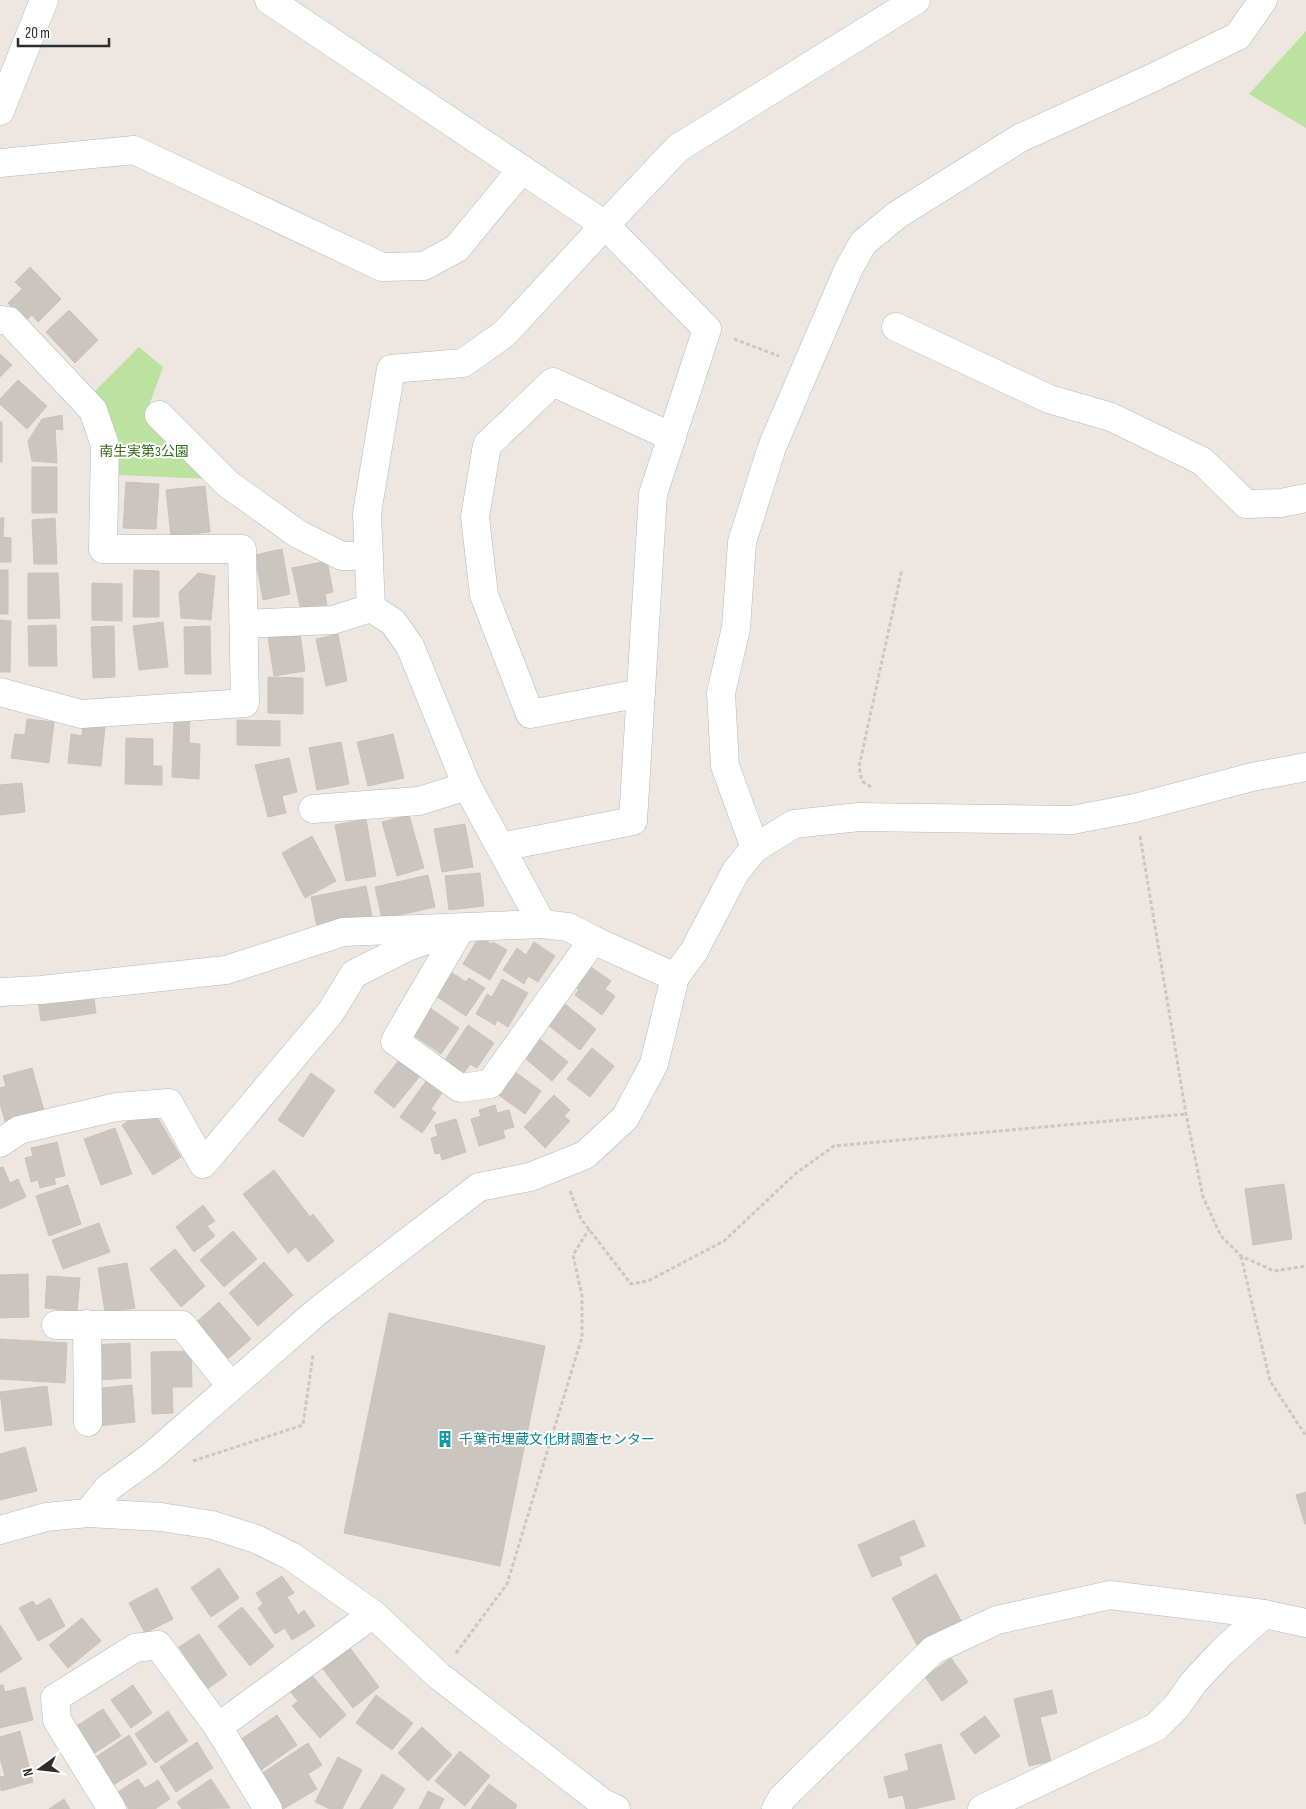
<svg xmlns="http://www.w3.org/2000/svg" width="1306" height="1809" viewBox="0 0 1306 1809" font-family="'Sofia Sans Condensed','Noto Sans JP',sans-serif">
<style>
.green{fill:#bce29f}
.building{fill:#cac5bf;stroke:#cac3ba}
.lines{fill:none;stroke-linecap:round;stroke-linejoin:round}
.minor-casing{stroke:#b4b7c0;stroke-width:29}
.path{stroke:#c8c8c8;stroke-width:3;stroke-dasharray:4 2.5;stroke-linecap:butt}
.minor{stroke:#fff;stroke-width:28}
.labels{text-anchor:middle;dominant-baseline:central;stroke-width:4;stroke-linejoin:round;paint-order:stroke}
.park-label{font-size:14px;fill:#356a1e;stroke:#fff}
.culture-label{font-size:14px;fill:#0d838f;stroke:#fff;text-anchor:start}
</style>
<rect width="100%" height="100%" fill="#eee7e1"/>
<g class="green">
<path d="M1306,31V128L1249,94Z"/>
<path d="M139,347L163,367L149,406L153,424L210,479L118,475L94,392Z"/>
</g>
<g class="building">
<path d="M30,267L61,299L38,322L32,315L25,321L8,303L22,289L15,282Z"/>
<path d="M69,310L98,340L75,363L46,332Z"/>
<path d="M0,354L12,365L0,377Z"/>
<path d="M18,380L47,406L27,429L0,404V399Z"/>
<path d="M62,415L63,430L55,429L57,463L32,461L28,441L42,419Z"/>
<rect x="0" y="422" width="2" height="40"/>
<rect x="32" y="467" width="25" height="46"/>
<path d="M126,482L159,484L156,529L123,528Z"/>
<path d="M205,486L210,532L171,536L166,490Z"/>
<path d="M0,518H4L3,537L11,538V562H0Z"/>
<path d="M55,518L57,564H34L32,520Z"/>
<path d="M282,549L290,594L263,600L255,555Z"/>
<path d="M327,561L333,592L325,594L327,605L301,611L292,568Z"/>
<rect x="0" y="570" width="8" height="44"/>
<path d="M134,570L159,571V617H133Z"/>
<path d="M28,573H58L60,618L28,619Z"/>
<path d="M198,573L215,576L211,620L181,618L179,592Z"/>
<path d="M92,583L122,584V621L92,620Z"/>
<path d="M0,620L11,621L10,672H0Z"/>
<path d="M163,622L168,667L139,670L133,626Z"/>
<path d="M56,625L57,666H29L28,626Z"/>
<path d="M114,626L115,677L93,678L91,627Z"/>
<path d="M210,626L211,674H185L184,627Z"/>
<path d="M300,633L305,671L274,676L268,637Z"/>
<path d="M338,634L347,681L326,686L316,639Z"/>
<path d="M268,677L303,678V714L268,713Z"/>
<path d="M174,718L190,719L189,743L200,744L199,779L172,777Z"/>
<path d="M27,719L54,722L49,763L11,758L15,734L25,735Z"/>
<path d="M237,720L280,721V746L237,745Z"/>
<path d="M83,724L105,727L101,766L68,763L71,734L82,736Z"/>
<path d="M393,734L404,778L368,786L357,742Z"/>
<path d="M126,738L153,739V766H162V785L125,784Z"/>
<path d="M341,742L349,784L317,790L309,748Z"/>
<path d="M289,758L297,792L282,796L286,813L268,817L255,765Z"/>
<path d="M22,783L25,812L0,815V785Z"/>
<path d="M409,815L424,868L397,876L382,822Z"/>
<path d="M366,819L376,876L346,881L335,825Z"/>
<path d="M465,824L473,867L442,872L434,829Z"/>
<path d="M312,836L336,881L305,898L282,853Z"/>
<path d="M480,873L484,906L449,910L445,876Z"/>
<path d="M428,875L435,907L382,919L375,887Z"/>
<path d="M366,886L372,916L317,927L311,897Z"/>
<path d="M479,937L492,944L493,942L507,950L490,980L463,964Z"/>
<path d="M534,942L555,956L538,982L528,976L524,984L503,970L517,948L526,955Z"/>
<path d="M585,963L611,981L605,989L615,996L602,1015L575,995L579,990L570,983Z"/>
<path d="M448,970L466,982L469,978L485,988L466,1016L433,994Z"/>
<path d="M502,979L528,993L508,1027L497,1020L495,1025L476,1014L487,994L492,997Z"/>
<path d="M93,992L96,1013L41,1021L38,1001Z"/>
<path d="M565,1004L596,1029L580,1050L548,1025Z"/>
<path d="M430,1008L459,1028L441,1054L412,1034Z"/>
<path d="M468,1025L494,1043L477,1068L470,1064L464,1073L445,1060Z"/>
<path d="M535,1035L568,1062L552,1081L520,1054Z"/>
<path d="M592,1048L614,1066L590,1097L567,1079Z"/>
<path d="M399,1060L420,1076L394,1108L374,1092Z"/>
<path d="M32,1068L46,1118L7,1128L0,1104V1088L6,1086L3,1076Z"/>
<path d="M510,1068L541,1091L525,1114L493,1091Z"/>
<path d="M311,1073L335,1090L303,1137L278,1120Z"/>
<path d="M427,1080L443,1091L431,1109L436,1113L422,1133L400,1117Z"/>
<path d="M554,1095L570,1110L564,1116L570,1121L545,1148L524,1127Z"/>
<path d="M495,1105L497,1113L509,1110L514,1127L503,1130L505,1138L479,1146L471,1119L481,1116L479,1110Z"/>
<path d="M151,1107L181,1157L153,1175L122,1125Z"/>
<path d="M456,1119L466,1152L442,1160L440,1153L435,1154L431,1138L438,1136L435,1125Z"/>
<path d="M115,1128L132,1174L101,1185L84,1139Z"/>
<path d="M57,1142L65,1176L54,1178L56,1184L40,1188L38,1180L31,1182L25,1158L33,1156L31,1148Z"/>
<path d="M3,1167L10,1183L18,1179L26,1197L0,1209V1168Z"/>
<path d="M274,1170L310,1217L313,1214L334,1241L308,1262L296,1247L288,1253L243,1194Z"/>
<path d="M1284,1184L1292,1239L1253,1245L1245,1189Z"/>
<path d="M68,1185L81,1224L49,1236L36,1196Z"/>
<path d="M203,1205L215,1221L207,1226L215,1236L194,1252L176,1227Z"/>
<path d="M99,1223L110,1252L63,1269L52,1240Z"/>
<path d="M233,1231L257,1259L224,1287L200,1260Z"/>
<path d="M175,1249L205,1286L181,1307L150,1269Z"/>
<path d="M264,1262L293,1295L258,1326L229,1293Z"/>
<path d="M127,1263L135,1308L105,1312L98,1268Z"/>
<path d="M28,1274L29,1317L0,1318V1275Z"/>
<path d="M47,1276L80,1278L77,1311L45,1308Z"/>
<path d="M219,1302L251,1339L224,1362L193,1325Z"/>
<path d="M389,1313L545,1346L500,1566L344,1533Z"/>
<path d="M0,1339L67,1343L65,1383L0,1379Z"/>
<path d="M130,1343L131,1378L97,1380L95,1345Z"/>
<path d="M191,1351L192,1387H172L173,1413L152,1414L151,1352Z"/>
<path d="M132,1385L135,1422L97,1426L93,1389Z"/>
<path d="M47,1386L52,1425L5,1431L0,1392Z"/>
<path d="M25,1447L37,1491L0,1500V1454Z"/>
<path d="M1306,1492V1524H1305L1296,1495Z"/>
<path d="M914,1520L925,1546L899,1557L902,1565L872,1577L858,1545Z"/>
<path d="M219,1568L239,1598L211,1617L191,1588Z"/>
<path d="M936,1574L964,1626L920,1651L892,1598Z"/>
<path d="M282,1576L294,1593L287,1597L298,1615L304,1610L315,1626L292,1640L285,1628L275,1634L258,1608L263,1604L256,1593Z"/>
<path d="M157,1588L173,1619L145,1633L129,1603Z"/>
<path d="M50,1598L65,1626L38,1641L19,1608L33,1601L36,1606Z"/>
<path d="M242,1607L274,1646L250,1666L218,1626Z"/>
<path d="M82,1618L101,1641L68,1668L49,1645Z"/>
<path d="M0,1625L22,1659L0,1673Z"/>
<path d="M199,1634L227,1675L207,1689L179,1647Z"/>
<path d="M350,1648L379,1687L353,1708L323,1669Z"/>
<path d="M951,1658L968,1682L942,1701L925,1677Z"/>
<path d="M308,1671L346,1715L320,1738L292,1706L298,1701L288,1689Z"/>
<path d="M0,1685H3L5,1692L25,1687L33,1720L0,1728Z"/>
<path d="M133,1685L152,1713L131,1728L111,1700Z"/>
<path d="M1052,1690L1057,1713L1040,1717L1051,1761L1029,1766L1014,1699Z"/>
<path d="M376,1695L413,1723L392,1750L356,1723Z"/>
<path d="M103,1709L121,1736L90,1756L72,1729Z"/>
<path d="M168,1711L188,1741L155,1763L135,1734Z"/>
<path d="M277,1715L297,1745L258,1772L237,1742Z"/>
<path d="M985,1716L1000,1736L975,1754L960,1734Z"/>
<path d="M422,1727L452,1755L428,1781L398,1753Z"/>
<path d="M20,1731L33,1782L1,1791L0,1777L5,1776L0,1758V1737Z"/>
<path d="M129,1735L147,1764L110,1787L93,1759Z"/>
<path d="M197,1742L213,1768L176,1792L160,1767Z"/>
<path d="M308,1743L322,1765L308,1774L317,1789L283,1809L261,1774Z"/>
<path d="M941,1744L955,1799L914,1809H906L903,1795L889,1798L884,1777L909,1770L905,1754Z"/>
<path d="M460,1751L490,1776L465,1806L435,1781Z"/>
<path d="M338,1757L362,1770L342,1809H330L315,1802Z"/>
<path d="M382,1774L405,1789L392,1809H360Z"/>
<path d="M138,1779L145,1788L158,1780L170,1799L155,1809H129L118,1792Z"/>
<path d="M211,1779L230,1808L182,1809L177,1802Z"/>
<path d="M489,1784L517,1805L515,1809H471Z"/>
<path d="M428,1791L444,1799L439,1809H419Z"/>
<path d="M64,1799L70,1809H49Z"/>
</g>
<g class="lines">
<g class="minor-casing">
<g id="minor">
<path d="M269,0L605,225L707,329L653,494L633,821L501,847"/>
<path d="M0,111L44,0"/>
<path d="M0,163L134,150L382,267L424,266L457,248L522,169"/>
<path d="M0,320L9,321L93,410L105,445L103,549H242L245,703L81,714L0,692"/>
<path d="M896,327L1049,399L1111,417L1202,461L1246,504L1281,503L1306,498"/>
<path d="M159,415L228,484L298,534L342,556H369"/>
<path d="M371,608L367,513L391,369L463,363L504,334L605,225L678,148L916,0"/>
<path d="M245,624L333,620L371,608L393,622L410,646L467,786L542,924"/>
<path d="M641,693L530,714L484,595L475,517L487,445L553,382L672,437"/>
<path d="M313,809L419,801L467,786"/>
<path d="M755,848L725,766L721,693L736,628L742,542L772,447L848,270L863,243L897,215L1020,138L1150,79L1238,36L1263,0"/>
<path d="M461,928L395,1041L460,1088L490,1084L593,940"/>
<path d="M0,992L41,990L226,970L343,932L542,924L568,927L593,940L675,977"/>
<path d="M0,1143L19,1130L116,1107L169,1103L203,1164L330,1013L354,974L407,947L438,936"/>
<path d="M87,1324L88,1422"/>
<path d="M56,1325H182L231,1386"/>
<path d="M88,1513L108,1488L152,1456L319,1310L479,1187L530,1177L585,1155L625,1118L654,1064L675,977L694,951L736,871L755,848L794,824L859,817L1072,820L1135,808L1252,777L1306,767"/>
<path d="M0,1530L46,1517L88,1513L161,1517L212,1525L256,1539L291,1556L373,1614L439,1676L603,1803L616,1809"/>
<path d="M218,1727L373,1614"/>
<path d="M112,1809L57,1720L55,1698L135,1648L158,1645L218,1727L268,1809"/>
<path d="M776,1809L782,1798L933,1650L997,1620L1110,1595L1264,1614L1306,1623"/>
<path d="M982,1809L1156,1727L1177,1706L1193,1683L1222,1652L1264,1614"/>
</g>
</g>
<g class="path">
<path d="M734,339L779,356"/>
<path d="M871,787L862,781L859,767L902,569"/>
<path d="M1140,836L1186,1114L1203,1197L1221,1236L1241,1256L1274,1271L1306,1266"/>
<path d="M570,1191L581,1219L631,1284L648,1281L724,1241L795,1174L834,1146L1186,1114"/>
<path d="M1241,1256L1270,1381L1306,1436"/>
<path d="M193,1461L303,1425L313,1355"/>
<path d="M456,1653L507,1584L582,1337V1296L573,1255L589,1229"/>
</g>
<use href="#minor" class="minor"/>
</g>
<defs>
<g id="building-bare" transform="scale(1.35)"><path d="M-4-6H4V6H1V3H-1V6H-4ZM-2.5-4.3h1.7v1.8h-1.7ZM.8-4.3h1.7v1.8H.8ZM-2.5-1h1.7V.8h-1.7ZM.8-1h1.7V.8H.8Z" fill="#0f9aa8" stroke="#fff" stroke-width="2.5" paint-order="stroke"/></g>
</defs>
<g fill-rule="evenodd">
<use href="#building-bare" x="445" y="1439"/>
</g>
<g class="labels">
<g class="park-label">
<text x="144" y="451">南生実第3公園</text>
</g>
<g class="culture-label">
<text x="459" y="1439">千葉市埋蔵文化財調査センター</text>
</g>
</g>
<g transform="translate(40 1769) rotate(255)" stroke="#ffffff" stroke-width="4" paint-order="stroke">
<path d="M0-4L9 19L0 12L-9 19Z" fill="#2d2d2d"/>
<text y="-8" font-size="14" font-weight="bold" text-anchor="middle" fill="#2d2d2d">N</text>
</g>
<path d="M18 38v8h91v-8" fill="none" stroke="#2d2d2d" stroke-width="2.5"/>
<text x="25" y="38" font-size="15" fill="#2d2d2d" stroke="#ffffff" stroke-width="4" paint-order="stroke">20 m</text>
</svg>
